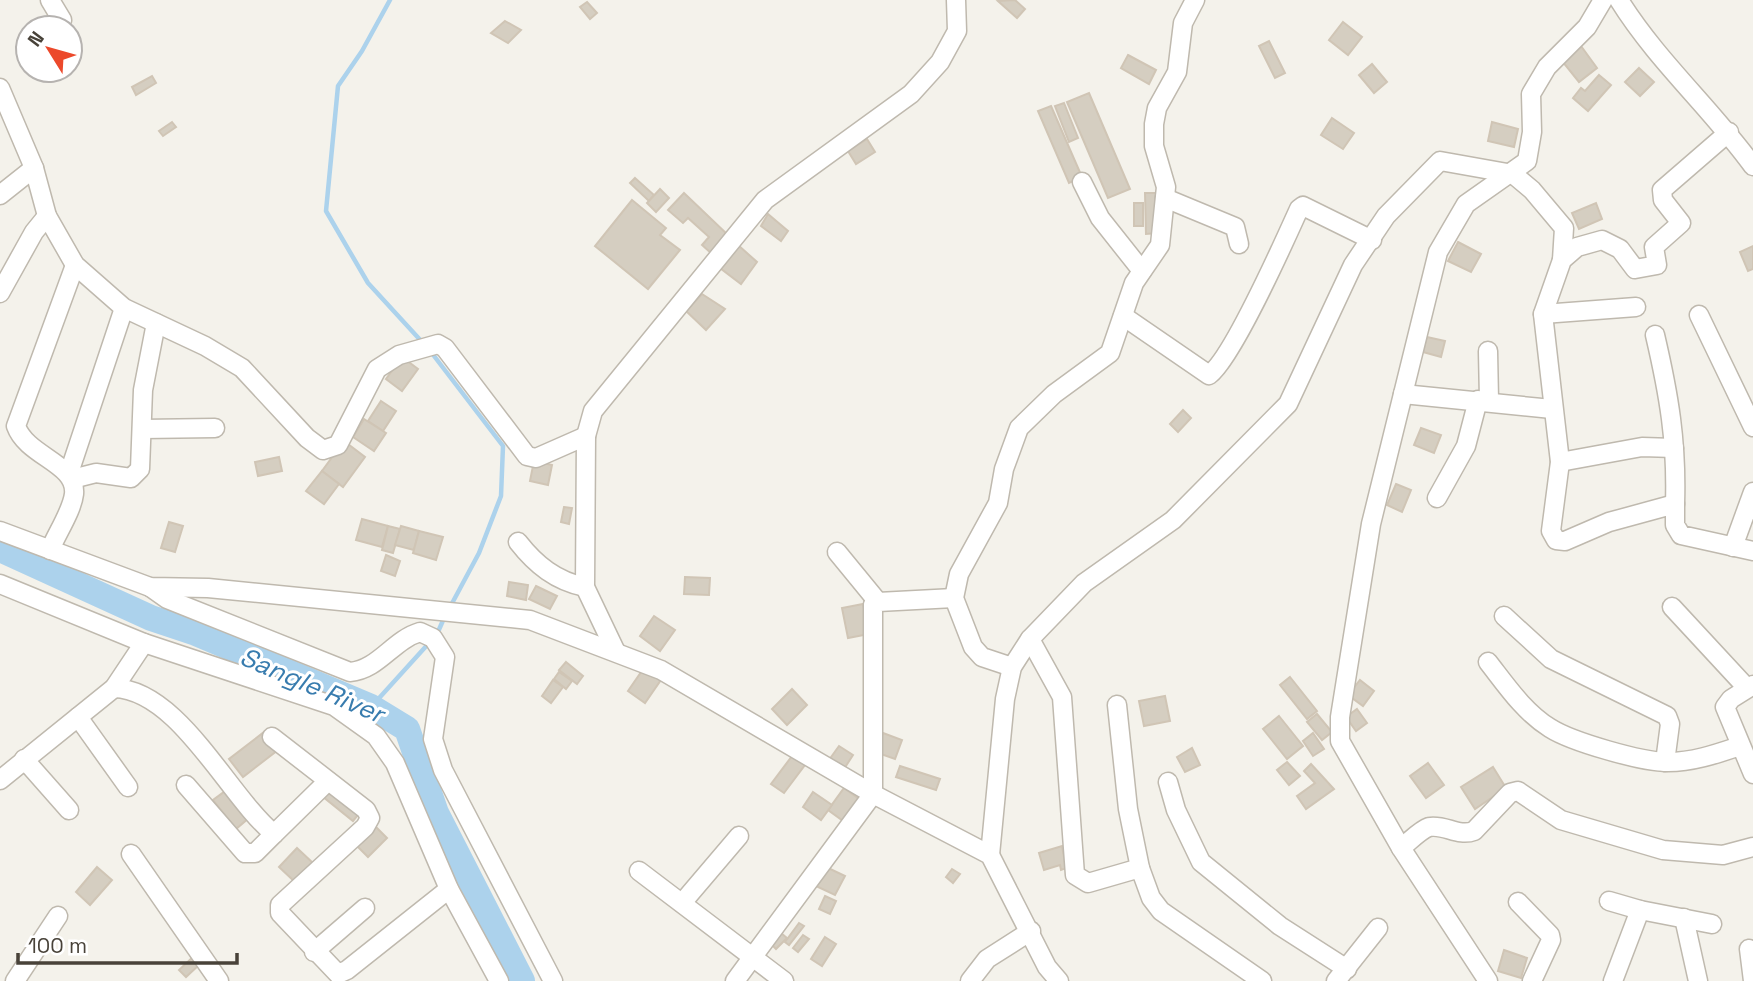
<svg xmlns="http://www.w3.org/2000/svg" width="1753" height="981" viewBox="0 0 1753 981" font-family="'Space Grotesk',sans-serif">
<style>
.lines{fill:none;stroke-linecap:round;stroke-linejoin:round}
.stream{stroke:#acd2ec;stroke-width:4.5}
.river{stroke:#acd2ec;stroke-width:26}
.building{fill:#d5cec1;stroke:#d0c5b5;stroke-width:2}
.minor-casing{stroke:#bfb9ae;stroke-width:21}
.minor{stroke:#fff;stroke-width:18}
.labels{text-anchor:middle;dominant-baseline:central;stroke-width:6;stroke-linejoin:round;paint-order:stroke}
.water-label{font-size:26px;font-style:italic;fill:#387cae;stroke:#fff}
</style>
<rect width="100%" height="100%" fill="#f4f2eb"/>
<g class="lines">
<g class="stream">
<path d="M390,0L362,51L338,86L326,211L368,283L423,343"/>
<path d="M431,352L503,446L501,496L479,553L449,609"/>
<path d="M437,634L445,616"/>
<path d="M371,707L429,643"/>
</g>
<path class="river" d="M0,549L151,618L196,633L371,707L407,729L436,813L522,981"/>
</g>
<g class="building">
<path d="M1015,0L1025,9L1017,18L998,1Z"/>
<path d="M587,2L597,13L590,19L580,7Z"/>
<path d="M505,21L521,30L508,43L491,33Z"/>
<path d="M1343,22L1362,37L1348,55L1329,40Z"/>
<path d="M1269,41L1285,73L1275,78L1259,46Z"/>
<path d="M1581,46L1597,68L1579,82L1562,61Z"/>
<path d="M1128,55L1156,70L1149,84L1121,68Z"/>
<path d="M1372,64L1387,82L1374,93L1359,75Z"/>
<path d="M1639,68L1654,82L1640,96L1625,82Z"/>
<path d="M1599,75L1611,85L1588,111L1573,98L1581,88L1585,91Z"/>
<path d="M152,76L156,83L136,95L132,87Z"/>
<path d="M1089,93L1130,189L1108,198L1067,102Z"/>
<path d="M1064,103L1078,138L1069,142L1055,106Z"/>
<path d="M1051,106L1082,177L1069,183L1038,111Z"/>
<path d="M1332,118L1354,133L1343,149L1321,135Z"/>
<path d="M172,122L176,127L163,136L159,131Z"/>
<path d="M1492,122L1518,129L1514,147L1488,141Z"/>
<path d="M867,139L875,152L856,164L848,151Z"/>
<path d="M635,178L654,195L649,201L630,183Z"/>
<path d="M660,189L669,198L656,212L647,203Z"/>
<path d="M684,193L728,235L711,253L702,245L709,237L688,218L683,223L668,210Z"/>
<path d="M1145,193H1156L1158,233L1146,234Z"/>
<path d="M632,200L666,228L660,235L680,250L648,289L595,246Z"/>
<rect x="1134" y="203" width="9" height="23"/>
<path d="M1596,203L1602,219L1579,229L1572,213Z"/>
<path d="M768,214L788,231L781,241L761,226Z"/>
<path d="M1458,242L1481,254L1471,272L1448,261Z"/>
<path d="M738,245L757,262L741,284L720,268Z"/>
<path d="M1753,246V269L1748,271L1740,252Z"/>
<path d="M702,294L725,309L706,330L686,311Z"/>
<path d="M1427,337L1445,341L1441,357L1423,352Z"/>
<path d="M402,357L418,369L402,391L386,379Z"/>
<path d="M381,401L396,411L383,431L368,421Z"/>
<path d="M1183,410L1191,418L1178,432L1170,424Z"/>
<path d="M364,419L386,433L374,451L353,437Z"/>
<path d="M1421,428L1441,435L1434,453L1414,445Z"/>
<path d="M344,441L365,457L343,487L322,471Z"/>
<path d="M279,457L282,471L258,476L255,462Z"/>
<path d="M534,461L552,465L548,485L530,481Z"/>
<path d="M322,471L339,484L324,504L306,491Z"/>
<path d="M1396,484L1411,490L1402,512L1387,505Z"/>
<path d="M564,507L572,508L569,524L561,522Z"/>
<path d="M362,519L388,526L382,547L356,540Z"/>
<path d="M169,522L183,526L175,552L161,548Z"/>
<path d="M388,526L400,529L393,553L382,550Z"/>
<path d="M401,526L419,531L414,550L395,545Z"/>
<path d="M419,531L443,537L436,560L413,553Z"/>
<path d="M386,555L400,561L395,576L381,571Z"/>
<path d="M685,577L710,578L709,595L684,594Z"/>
<path d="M509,582L528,585L526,600L507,596Z"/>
<path d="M536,586L557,596L550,609L529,599Z"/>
<path d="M863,604L869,634L848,638L842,608Z"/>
<path d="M654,616L675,630L660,651L640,636Z"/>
<path d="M566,662L583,676L577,684L559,670Z"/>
<path d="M646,665L663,677L645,703L628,691Z"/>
<path d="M559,672L572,681L566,689L554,679Z"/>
<path d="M1290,677L1317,711L1307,719L1280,685Z"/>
<path d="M553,680L563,687L551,703L542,696Z"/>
<path d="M1360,680L1374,691L1363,706L1348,695Z"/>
<path d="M792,689L807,705L787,725L772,709Z"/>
<path d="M1165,696L1170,721L1144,726L1139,701Z"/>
<path d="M1357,709L1367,723L1356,731L1346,717Z"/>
<path d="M1317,714L1332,732L1322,740L1307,722Z"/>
<path d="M1279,716L1303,746L1287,759L1263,729Z"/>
<path d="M264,732L278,750L243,777L229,759Z"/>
<path d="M883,733L902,740L895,759L875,752Z"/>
<path d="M1313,733L1324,749L1313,756L1303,741Z"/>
<path d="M839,746L853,755L844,769L829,760Z"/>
<path d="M1192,748L1200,765L1185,772L1177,757Z"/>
<path d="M795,752L808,761L784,793L771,784Z"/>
<path d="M1287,762L1300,776L1289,785L1277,770Z"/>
<path d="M1428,763L1444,785L1426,798L1410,776Z"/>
<path d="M1311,764L1334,789L1306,809L1297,796L1315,783L1304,771Z"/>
<path d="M900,766L940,779L936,790L896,777Z"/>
<path d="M1493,767L1506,788L1475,809L1461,787Z"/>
<path d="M331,785L362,810L353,821L322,796Z"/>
<path d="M844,788L862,801L846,823L828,810Z"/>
<path d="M228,789L250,817L236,829L213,800Z"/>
<path d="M813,792L832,805L821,820L803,807Z"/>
<path d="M374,825L387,838L368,857L355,844Z"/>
<path d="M1062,846L1066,868L1061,870L1060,865L1044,870L1039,853Z"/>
<path d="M297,848L313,863L295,882L279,867Z"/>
<path d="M97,867L112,880L90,905L76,892Z"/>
<path d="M826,867L845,876L835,895L816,886Z"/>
<path d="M952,869L960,874L953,883L946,877Z"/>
<path d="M825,896L836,901L830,914L819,909Z"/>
<path d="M799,923L804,926L789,945L785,942Z"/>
<path d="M781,933L787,938L776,949L771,944Z"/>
<path d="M803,935L809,939L798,952L793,948Z"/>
<path d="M825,937L836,944L822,966L811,959Z"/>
<path d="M1504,950L1527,958L1521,978L1498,971Z"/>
<path d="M193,957L200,964L186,977L179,970Z"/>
</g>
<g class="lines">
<g class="minor-casing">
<g id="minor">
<path d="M50,0L62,20"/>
<path d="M1619,0C1657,61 1711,108 1753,166"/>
<path d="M0,88L34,168L47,216L75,265L124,308L205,346L242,368L307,438L323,450L338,445L377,369L399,355L438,344L445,348L527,456L536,458L586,436"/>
<path d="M1729,132L1662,190L1663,200L1681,223L1654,247L1657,265L1635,269L1620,249L1602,240L1577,247L1562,260L1543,314L1560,462L1551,531L1556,540L1565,541L1609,522L1675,504V525L1681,535L1753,551"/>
<path d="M1082,182L1100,218L1142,271"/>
<path d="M0,195L34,168"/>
<path d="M1165,198L1235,227L1239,244"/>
<path d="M0,293L34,232L47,216"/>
<path d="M1543,314L1636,307"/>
<path d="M1699,315L1753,427"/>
<path d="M1123,316L1209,375C1232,359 1285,240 1299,209L1303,206L1372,240"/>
<path d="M1655,335C1669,395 1677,442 1675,504"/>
<path d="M1488,351L1489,400"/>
<path d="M1403,394L1552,409"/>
<path d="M142,429L215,428"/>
<path d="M1560,462L1642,447L1674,448"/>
<path d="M69,473L124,308"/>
<path d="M72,479L96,473L131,478L140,469L143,390L156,323"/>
<path d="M1437,498L1466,446L1478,400"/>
<path d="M0,531L150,587L208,588L530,620L661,670L873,794L990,855L1047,967L1059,981"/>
<path d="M518,542C536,565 556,581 585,587"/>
<path d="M1733,547L1753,492"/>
<path d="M50,550C57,533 72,511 74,494C77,463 27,457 16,426L75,265"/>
<path d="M837,552L878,602"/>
<path d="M0,584L144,643L334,706L376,736L395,763L449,889L499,981"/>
<path d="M150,587L167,599L350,672C378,670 393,640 420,632L433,638L445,657L433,739L443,770L553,981"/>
<path d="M1672,607L1747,688"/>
<path d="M1504,616L1551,659L1667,716L1670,724L1665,762"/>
<path d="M1030,639L1062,697L1075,875L1088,883L1140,868L1151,898L1161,911L1262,981"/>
<path d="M616,652L585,587L586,436L593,411L765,200L911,94L940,62L957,31L956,0"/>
<path d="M1488,662C1506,685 1524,712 1550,728C1572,742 1642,762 1668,762C1693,762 1716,754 1740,746"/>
<path d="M1012,667L982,657L973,647L954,598L959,574L998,503L1004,469L1019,428L1054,394L1110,353L1134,283L1160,245L1166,187L1154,146V124L1157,108L1177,72L1183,23L1195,0"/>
<path d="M1753,685L1731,699L1725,707L1753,774"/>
<path d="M114,688C179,690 228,796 274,834L328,781"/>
<path d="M1117,705L1128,809L1140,868"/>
<path d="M78,717L128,787"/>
<path d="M272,737L366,810L370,818L365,827L280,905V913L338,974L347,970L449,889"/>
<path d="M24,759L69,810"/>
<path d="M0,780L114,688L144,643"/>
<path d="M1168,782L1176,810L1201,862L1280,926L1347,969"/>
<path d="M186,785L245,853H255L274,834"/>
<path d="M1401,848C1409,842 1420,830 1429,827C1445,824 1458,837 1474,831L1510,793L1518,791L1561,820L1663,850L1723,855L1753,847"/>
<path d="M131,854L219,981"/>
<path d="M990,855L1005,699L1012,667L1030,639L1084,583L1173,520L1288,404L1353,265L1386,216L1440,161L1513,174L1532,190L1564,228L1562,260"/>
<path d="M639,871L784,981"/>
<path d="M1609,901L1640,910"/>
<path d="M1518,902L1550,935L1551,940L1532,981"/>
<path d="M682,903L739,836"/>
<path d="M1684,918L1698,981"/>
<path d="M1749,949L1753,981"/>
<path d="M314,952L365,908"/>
<path d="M15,981L58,916"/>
<path d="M735,981L873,794V605L878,602L954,598"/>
<path d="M970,981L987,959L1031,931"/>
<path d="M1336,981L1378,928"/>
<path d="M1488,981L1401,848L1340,741V717L1371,524L1438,252L1466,204L1527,161L1532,132L1531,94L1547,67L1587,27L1603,0"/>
<path d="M1613,981L1640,910L1712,924"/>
</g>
</g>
<use href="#minor" class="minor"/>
</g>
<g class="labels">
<g class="water-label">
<text transform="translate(312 685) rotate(23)">Sangle River</text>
</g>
</g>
<g transform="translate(49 49) rotate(307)"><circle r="33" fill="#ffffff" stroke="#b6b3b0" stroke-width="2"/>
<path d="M0-5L12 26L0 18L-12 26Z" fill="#ec492b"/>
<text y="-10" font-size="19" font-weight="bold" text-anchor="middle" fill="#484239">N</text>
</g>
<path d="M18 953v10h219v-10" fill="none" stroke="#484239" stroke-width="3.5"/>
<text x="28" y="953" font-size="21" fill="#484239" stroke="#ffffff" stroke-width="5" paint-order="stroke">100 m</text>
</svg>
